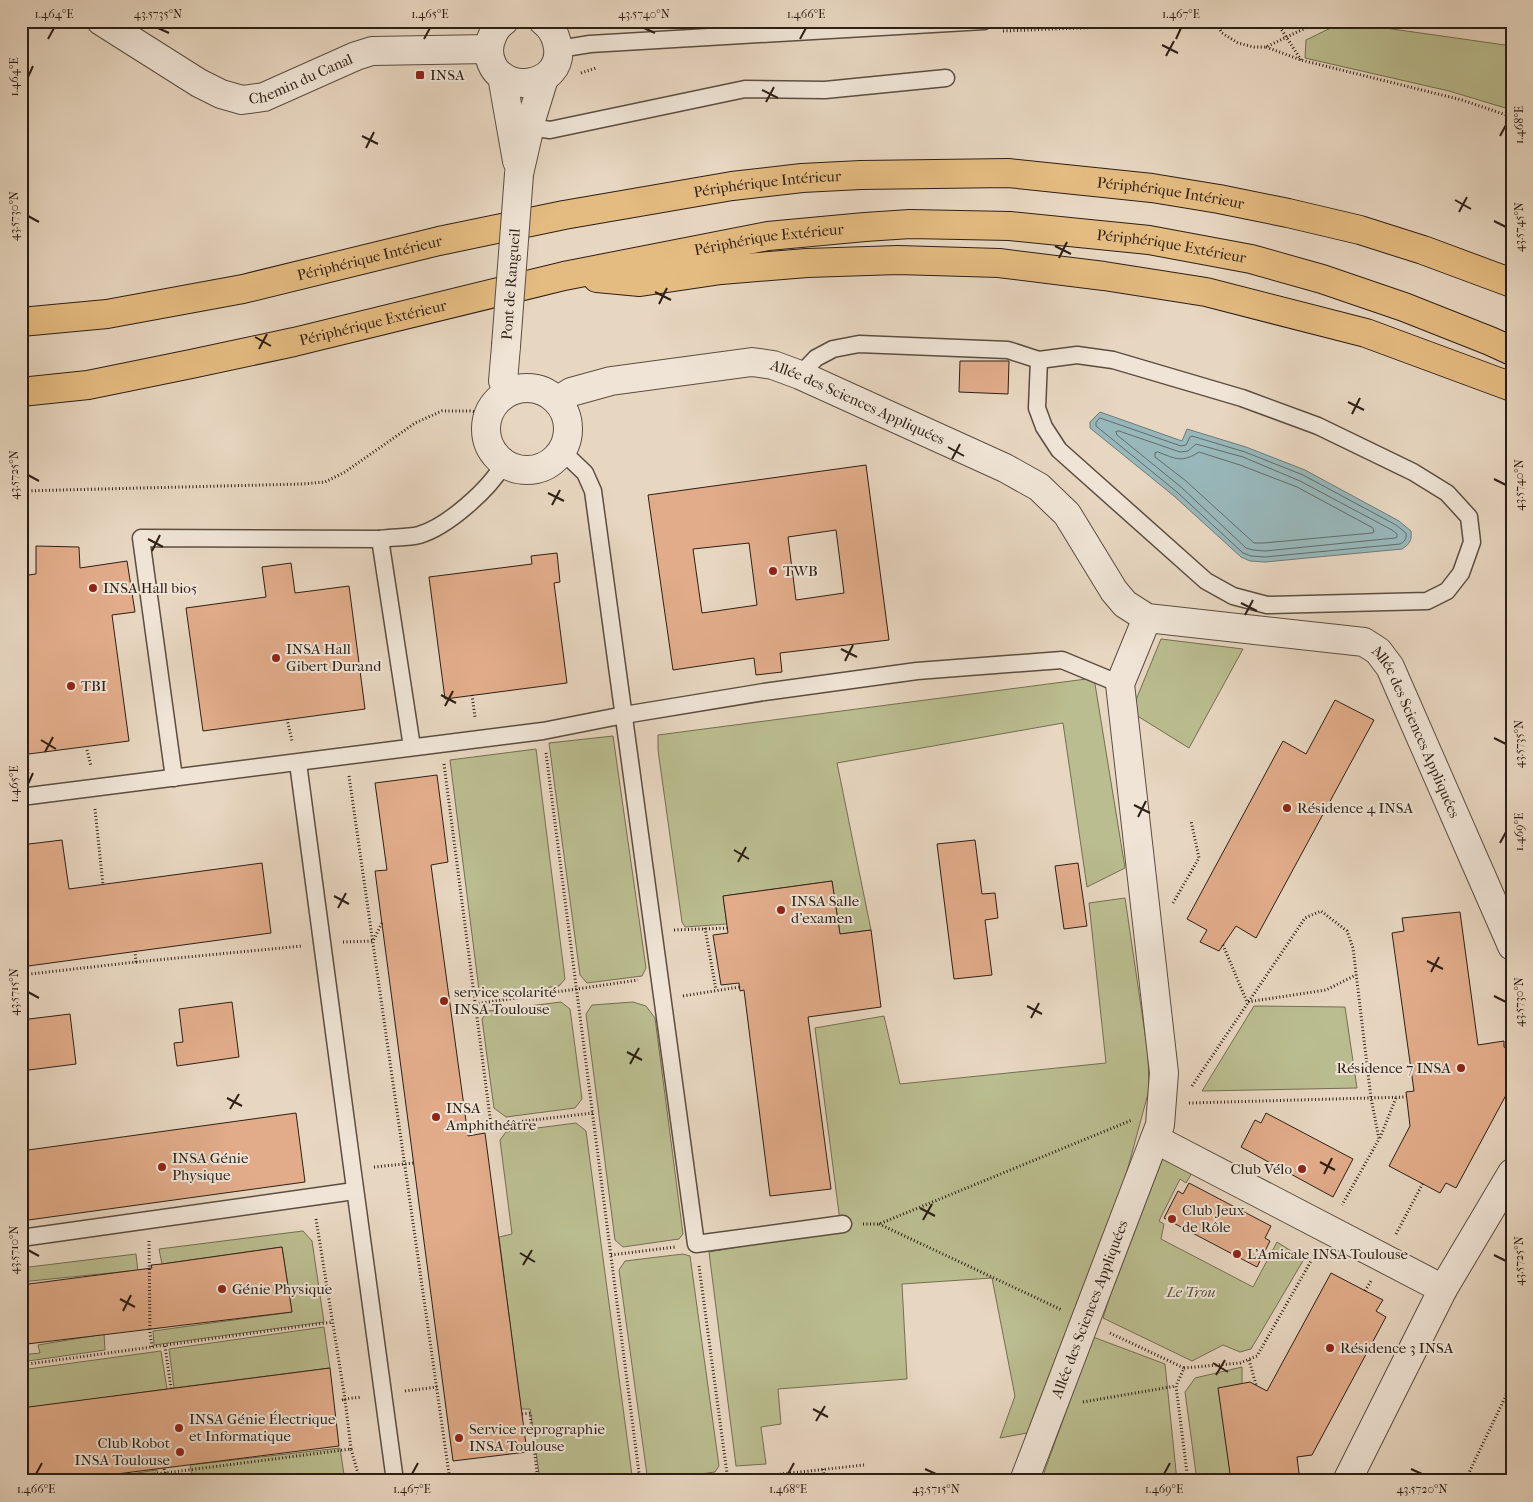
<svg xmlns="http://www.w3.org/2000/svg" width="1533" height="1502" viewBox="0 0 1533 1502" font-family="'IM FELL French Canon',serif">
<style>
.green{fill:#babd8f;stroke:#746e52}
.water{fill:#98b7ba;stroke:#6d7a78}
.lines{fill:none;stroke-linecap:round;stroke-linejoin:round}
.shore{stroke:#626b68;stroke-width:1}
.building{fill:#e2ac8a;stroke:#2d1f15;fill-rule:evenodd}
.lane-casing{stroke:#5c4d40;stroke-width:19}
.street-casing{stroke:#5c4d40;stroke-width:30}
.highway-casing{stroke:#2d1f15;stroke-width:30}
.path{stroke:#2d1f15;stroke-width:3;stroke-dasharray:1 2.5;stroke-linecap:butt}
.lane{stroke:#efe4d6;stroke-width:16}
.street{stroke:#efe4d6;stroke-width:28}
.highway{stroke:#e4bb80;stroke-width:28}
.street-bridge-casing{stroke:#5c4d40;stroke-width:30;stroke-linecap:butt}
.street-bridge{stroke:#efe4d6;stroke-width:28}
.ticks{fill:none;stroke:#2d1f15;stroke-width:2}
.poi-dot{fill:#8f2418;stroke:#efe4d6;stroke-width:2}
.labels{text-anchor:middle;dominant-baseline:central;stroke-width:4;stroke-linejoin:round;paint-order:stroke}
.poi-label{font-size:15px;fill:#2d1f15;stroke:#efe4d6;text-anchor:start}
.street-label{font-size:15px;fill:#2d1f15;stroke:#efe4d6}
.park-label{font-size:15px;font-style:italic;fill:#574e3a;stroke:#efe4d6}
.neatline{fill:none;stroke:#2d1f15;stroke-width:2}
.ticks-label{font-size:12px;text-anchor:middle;fill:#2d1f15}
</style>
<rect width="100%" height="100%" fill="#e7d6c0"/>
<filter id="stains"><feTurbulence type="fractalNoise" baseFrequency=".004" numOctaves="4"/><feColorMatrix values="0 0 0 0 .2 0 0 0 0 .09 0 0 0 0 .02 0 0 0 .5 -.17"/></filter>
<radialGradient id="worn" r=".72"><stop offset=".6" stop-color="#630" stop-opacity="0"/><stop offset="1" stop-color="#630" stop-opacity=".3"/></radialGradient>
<g class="green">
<path d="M1343,22L1512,46V110L1449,91L1305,58L1306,40Z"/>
<path d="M1161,639L1243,649L1189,748L1131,712Z"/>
<path d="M1094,678L1125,868L1087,887L1063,723L837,763L871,930L840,934L832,881L723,896L727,924L685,927L682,922L658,750V735Z"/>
<path d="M613,736L646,968L642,976L587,983L580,975L549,743Z"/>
<path d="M536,749L565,979L559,986L488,995L479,990L450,760Z"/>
<path d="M1125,898L1148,1054L1149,1090L1126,1175L1027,1433L1000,1438L1015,1396L992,1278L902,1284L907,1379L778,1389L781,1424L761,1427L766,1464L736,1466L709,1252L841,1229L815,1028L884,1016L900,1084L1106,1063L1089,903Z"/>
<path d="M561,1002L570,1009L582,1099L575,1108L506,1117L494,1108L482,1019L488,1011Z"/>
<path d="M633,1002L646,1006L655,1018L683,1234L679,1239L623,1247L615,1240L586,1014L592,1005Z"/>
<path d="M1254,1006L1345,1007L1357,1088L1202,1091Z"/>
<path d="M576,1123L586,1131L632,1475L628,1481H540L530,1409H521L499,1237L512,1234L500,1140L506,1132Z"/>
<path d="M1163,1158L1192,1173L1186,1183L1180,1179L1159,1221L1164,1224L1161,1239L1253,1287L1277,1242L1304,1259L1251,1349L1240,1352L1223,1345L1192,1361L1103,1318L1110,1296Z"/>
<path d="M303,1231L312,1241L324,1322L154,1345L153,1331L292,1312L282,1247L162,1264L159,1249Z"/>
<path d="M136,1254L139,1281L130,1271L21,1282V1268Z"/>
<path d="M683,1254L690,1256L719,1466L715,1472L654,1480L647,1475L619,1270L625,1261Z"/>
<path d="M324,1327L330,1368L174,1388L169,1349Z"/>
<path d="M104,1334L105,1350L21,1362V1355L40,1353L38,1345Z"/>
<path d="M1093,1337L1165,1364L1177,1481H1041Z"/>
<path d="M161,1351L167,1389L21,1409V1370Z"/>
<path d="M1242,1367V1384L1231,1481H1197L1185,1392L1195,1378Z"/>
<path d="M340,1448L345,1481H193L190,1465Z"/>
<path d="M157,1470L159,1481H82Z"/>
</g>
<path class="water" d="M1100,412L1182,441L1187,429L1246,447L1305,470L1399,521L1411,531C1412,540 1410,544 1402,549L1265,562L1250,561L1241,557L1174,496L1090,428V422Z"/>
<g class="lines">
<g class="shore">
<path d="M1100,418L1181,446L1186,445L1190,437L1192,436L1245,452L1303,475L1396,525L1406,533C1407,539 1404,542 1400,544L1265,557L1251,556L1243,553L1177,492L1096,426V423Z"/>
<path d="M1119,431L1180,452L1188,451L1196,444L1243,457L1300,481L1392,530L1397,534V537L1395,538L1265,551L1253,550L1246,548L1181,487L1117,435L1116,432Z"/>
<path d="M1158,452C1176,459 1182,463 1199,452L1240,465L1297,487L1373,528L1374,532L1372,533L1264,543H1254L1186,481L1155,457V453Z"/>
</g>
</g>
<g class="building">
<path d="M960,361H1009L1008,394L959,392Z"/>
<path d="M866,465L889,640L780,653L782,672L756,675L754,658L673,670L648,495ZM836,530L844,593L796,600L788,537ZM749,543L757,605L702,613L693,549Z"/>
<path d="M36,546L79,547L80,568L127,561L135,612L112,615L129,741L21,755V576L36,574Z"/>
<path d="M557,553L560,582L554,583L567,683L445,699L429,577L532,564L531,556Z"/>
<path d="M291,563L295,593L349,586L365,709L203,731L186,608L266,597L262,567Z"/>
<path d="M1335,700L1374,720L1256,938L1236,926L1219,951L1200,942L1207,930L1187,919L1283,741L1306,754Z"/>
<path d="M437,775L448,862L431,865L468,1136L485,1133L527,1452L453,1461L375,871L387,870L375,783Z"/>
<path d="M62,840L69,889L262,863L271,933L21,967V845Z"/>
<path d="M975,840L982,894L995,893L998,918L985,920L992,975L954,979L937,844Z"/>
<path d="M1078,863L1087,926L1064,929L1055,866Z"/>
<path d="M832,881L840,934L871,930L881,1007L808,1017L831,1189L770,1196L744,990L740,991L739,983L721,985L713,935L728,933L723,896Z"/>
<path d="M1460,912L1478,1045L1504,1041V1047L1512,1051V1084L1456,1188L1446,1183L1440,1193L1389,1166L1410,1126L1406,1092L1414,1091L1392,933L1404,931L1402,918Z"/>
<path d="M232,1002L239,1057L177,1066L174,1043L183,1042L179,1009Z"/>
<path d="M70,1014L76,1064L21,1071V1020Z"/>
<path d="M296,1113L305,1182L21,1221V1151Z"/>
<path d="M1266,1113L1353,1159L1333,1197L1241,1147L1255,1120L1261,1123Z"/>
<path d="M1189,1183L1271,1226L1265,1238L1270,1241L1257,1267L1164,1218L1178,1191L1183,1194Z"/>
<path d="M282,1247L292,1312L27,1344L21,1285L152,1268L151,1265L162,1264Z"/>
<path d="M1331,1273L1383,1300L1376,1311L1386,1317L1312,1455L1297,1457L1300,1481H1231L1218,1388L1250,1382L1267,1391Z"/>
<path d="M330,1368L339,1446L61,1481H21V1408Z"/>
</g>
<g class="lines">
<g class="lane-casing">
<g id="lane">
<path d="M559,49L590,44L984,21"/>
<path d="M523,126L550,130L745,89L825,90L946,78"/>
<path d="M800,375L816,358L833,349L859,344L1008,350L1039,360L1037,408L1044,427L1059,450L1206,581L1233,596L1267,605L1427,601L1447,591L1461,573L1472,542L1469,517L1447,493L1413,472L1318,426L1242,398L1113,360L1077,355L1039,360"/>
<path d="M562,451L585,473L593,491L696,1244L843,1224"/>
<path d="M380,539L412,747"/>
<path d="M298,763C331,1002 361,1242 395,1481"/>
<path d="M174,778L141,538L380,539C392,537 407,538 419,535C447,527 490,489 504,463"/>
<path d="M21,797L543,731L624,715L764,692L917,671L1062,660L1120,684"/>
<path d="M21,1238L354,1191"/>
</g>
</g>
<g class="street-casing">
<g id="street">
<path id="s1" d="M101,21L199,83L221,94L242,100L264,97L356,56L372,51L489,49"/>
<path d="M504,21C495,27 489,40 489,51C492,100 569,89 557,43C555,34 551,27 543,21"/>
<path d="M502,76L517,161"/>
<path d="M519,174L532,117L544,78"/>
<path d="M506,346L503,381L508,392"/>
<circle cx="527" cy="429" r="41"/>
<path id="s2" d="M557,401L571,392L611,381L752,362L773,365L800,375L1005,468L1039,487L1067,514L1114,591L1125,604L1147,618L1364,642L1378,651L1390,667L1512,946"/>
<path d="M1155,1139L1443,1289"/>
<path id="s3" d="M1024,1481L1160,1125L1164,1073L1120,684L1147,618"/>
<path d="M1347,1481L1443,1289L1512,1173"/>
</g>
</g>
<g class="highway-casing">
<g id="highway">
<path d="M597,278L640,282L721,270L807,263L898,260L999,263L1104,276L1206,292L1366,333L1512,387"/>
<path id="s4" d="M21,322L107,314L243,289L439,241L564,215L732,186L802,178L861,175L1008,173L1152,188L1219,199L1288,213L1360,230L1423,250L1512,283"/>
<path id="s5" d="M21,392L88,385L191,364L294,342L564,276L768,236L865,227L910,224L1010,226L1149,240L1251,259L1322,279L1404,307L1490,341L1512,351"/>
</g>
</g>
<g class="path">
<path d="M1215,21L1222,33L1238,43L1254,47H1266L1320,21"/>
<path d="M1276,21L1301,60"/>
<path d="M1003,31L1155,25L1185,21"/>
<path d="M1266,47L1301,60L1462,100L1512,117"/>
<path d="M581,73L596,68"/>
<path d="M21,491L302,484L325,482L345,472L415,423L442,411H470L488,414"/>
<path d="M472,695L475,717"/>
<path d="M287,719L292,741"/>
<path d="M87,750L91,766"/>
<path d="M546,753L640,1481"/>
<path d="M27,755L28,774"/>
<path d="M444,764L491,1125L593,1113"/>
<path d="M349,776L450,1481"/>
<path d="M95,809L103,885"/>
<path d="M1173,903L1199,858L1191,821"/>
<path d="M705,928L716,990"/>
<path d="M674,930L728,928"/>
<path d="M343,942L373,941L382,923"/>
<path d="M1223,945L1247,1002L1326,990L1356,975"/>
<path d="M136,962L302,946"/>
<path d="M21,975L136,962L135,951"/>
<path d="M683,996L739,987"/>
<path d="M475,1004L638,980"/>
<path d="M1192,1086L1305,918L1321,911L1347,931L1353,948L1371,1098L1379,1139L1342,1205"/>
<path d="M1189,1103L1406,1097"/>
<path d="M1380,1138L1396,1098"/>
<path d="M374,1167L414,1163"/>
<path d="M316,1219L345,1399L362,1397"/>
<path d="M863,1224H879L1132,1120"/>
<path d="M879,1224L1062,1310"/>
<path d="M1396,1234L1423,1183"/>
<path d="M149,1241L150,1333L152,1347"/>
<path d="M611,1255L675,1247"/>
<path d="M699,1266L728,1481"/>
<path d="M1365,1291L1371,1281"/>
<path d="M1110,1333L1184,1368"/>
<path d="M165,1346L171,1388"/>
<path d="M1249,1360L1256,1385"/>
<path d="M21,1365L333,1322"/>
<path d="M405,1391L437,1387"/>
<path d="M342,1400L345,1399L351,1449"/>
<path d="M1083,1402L1176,1386"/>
<path d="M522,1414L530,1413L538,1481"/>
<path d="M164,1469L168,1481"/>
<path d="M823,1469L825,1481"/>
<path d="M84,1481L165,1473L351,1449L360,1481"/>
<path d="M717,1481L864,1465"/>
<path d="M1188,1481L1176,1386L1184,1368L1240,1363L1257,1356L1315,1254"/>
<path d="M1465,1481L1512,1383"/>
</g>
<use href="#lane" class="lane"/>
<use href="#street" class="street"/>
<use href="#highway" class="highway"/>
<g class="street-bridge-casing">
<g id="street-bridge">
<path id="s6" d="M506,346L519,174"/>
</g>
</g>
<use href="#street-bridge" class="street-bridge"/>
</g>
<path class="ticks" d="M158,28L169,33M644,28L655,33M48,39L54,28M424,39L430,28M800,39L806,28M1176,39L1181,28M1162,45L1178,53M1166,56L1174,41M28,77L33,66M762,90L778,98M766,102L774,87M362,136L378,144M1500,136L1506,125M366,148L374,132M1455,200L1471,209M1459,212L1467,197M28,216L39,222M1494,221L1506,227M1055,246L1071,254M1059,258L1067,242M655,292L671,300M659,304L667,288M255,337L271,346M259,349L267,334M1348,402L1364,410M1352,414L1360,398M948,447L964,456M952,459L960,444M28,475L39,481M1494,479L1506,485M548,493L564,501M552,505L560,490M148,539L163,547M152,551L160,535M1241,603L1257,611M1245,615L1253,600M841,649L857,657M845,661L853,645M441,695L456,703M445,706L453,691M1494,738L1506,744M41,740L56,749M45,752L53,737M28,784L33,773M1134,805L1150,813M1138,817L1146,801M1500,843L1506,832M734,850L749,859M738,862L746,847M334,896L349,904M338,908L346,893M1427,961L1443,969M1431,972L1439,957M28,992L39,998M1494,996L1506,1002M1027,1006L1042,1014M1031,1018L1039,1003M627,1052L642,1060M630,1064L639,1048M227,1098L242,1106M230,1109L239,1094M1320,1162L1335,1170M1324,1174L1332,1158M920,1208L935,1216M923,1220L932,1204M28,1250L39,1256M520,1253L535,1262M1494,1255L1506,1261M523,1265L532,1250M120,1299L135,1307M123,1311L131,1295M1213,1363L1228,1372M1216,1375L1225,1360M813,1409L828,1417M816,1421L825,1406M925,1469L936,1474M1411,1469L1422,1474M36,1474L42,1463M412,1474L418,1463M788,1474L794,1463M1164,1474L1170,1463"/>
<g class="poi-dot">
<rect x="415" y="70" width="10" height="10" rx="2.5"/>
<circle cx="773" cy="571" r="5"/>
<circle cx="93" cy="588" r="5"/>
<circle cx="276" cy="658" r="5"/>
<circle cx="71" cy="686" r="5"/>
<circle cx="1287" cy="808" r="5"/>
<circle cx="781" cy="910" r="5"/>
<circle cx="444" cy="1001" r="5"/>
<circle cx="1461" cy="1068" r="5"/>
<circle cx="436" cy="1117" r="5"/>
<circle cx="162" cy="1167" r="5"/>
<circle cx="1302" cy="1169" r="5"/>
<circle cx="1172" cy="1219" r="5"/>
<circle cx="1237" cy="1254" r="5"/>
<circle cx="222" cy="1289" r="5"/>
<circle cx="1330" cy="1348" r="5"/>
<circle cx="179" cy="1428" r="5"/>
<circle cx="459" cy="1438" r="5"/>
<circle cx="180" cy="1452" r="5"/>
</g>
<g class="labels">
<g class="poi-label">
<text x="430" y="75">INSA</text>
<text x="783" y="571">TWB</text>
<text x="103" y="588">INSA Hall bio5</text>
<text x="286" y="649">INSA Hall<tspan x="286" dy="17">Gibert Durand</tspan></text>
<text x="81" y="686">TBI</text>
<text x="1297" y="808">Résidence 4 INSA</text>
<text x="791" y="901">INSA Salle<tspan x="791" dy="17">d'examen</tspan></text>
<text x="454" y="992">service scolarité<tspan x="454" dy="17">INSA Toulouse</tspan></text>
<text x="1451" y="1068" text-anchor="end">Résidence 7 INSA</text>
<text x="446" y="1108">INSA<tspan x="446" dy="17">Amphithéâtre</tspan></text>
<text x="172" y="1158">INSA Génie<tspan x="172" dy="17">Physique</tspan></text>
<text x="1292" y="1169" text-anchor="end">Club Vélo</text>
<text x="1182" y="1210">Club Jeux<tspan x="1182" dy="17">de Rôle</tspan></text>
<text x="1247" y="1254">L'Amicale INSA Toulouse</text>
<text x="232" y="1289">Génie Physique</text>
<text x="1340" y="1348">Résidence 3 INSA</text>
<text x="189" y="1419">INSA Génie Électrique<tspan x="189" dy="17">et Informatique</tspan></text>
<text x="469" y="1429">Service reprographie<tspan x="469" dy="17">INSA Toulouse</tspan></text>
<text x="170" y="1443" text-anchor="end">Club Robot<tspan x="170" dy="17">INSA Toulouse</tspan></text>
</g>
<g class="street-label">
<text stroke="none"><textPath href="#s1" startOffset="225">Chemin du Canal</textPath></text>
<text stroke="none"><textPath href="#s4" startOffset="760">Périphérique Intérieur</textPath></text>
<text stroke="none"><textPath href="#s4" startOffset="1165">Périphérique Intérieur</textPath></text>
<text stroke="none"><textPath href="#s5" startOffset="764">Périphérique Extérieur</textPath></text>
<text stroke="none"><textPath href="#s5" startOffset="1169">Périphérique Extérieur</textPath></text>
<text stroke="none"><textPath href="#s4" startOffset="355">Périphérique Intérieur</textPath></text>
<text stroke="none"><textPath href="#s6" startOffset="62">Pont de Rangueil</textPath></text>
<text stroke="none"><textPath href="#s5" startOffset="359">Périphérique Extérieur</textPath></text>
<text stroke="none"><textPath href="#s2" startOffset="314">Allée des Sciences Appliquées</textPath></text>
<text stroke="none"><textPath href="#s2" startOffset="1011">Allée des Sciences Appliquées</textPath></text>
<text stroke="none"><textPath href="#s3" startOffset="184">Allée des Sciences Appliquées</textPath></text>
</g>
<g class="park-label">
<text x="1191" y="1292">Le Trou</text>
</g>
</g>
<rect width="1533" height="1502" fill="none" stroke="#e7d6c0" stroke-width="55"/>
<rect x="28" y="28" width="1478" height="1446" class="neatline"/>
<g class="ticks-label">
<text x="54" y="18">1.464°E</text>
<text x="158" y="18">43.5735°N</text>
<text x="430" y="18">1.465°E</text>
<text x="644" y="18">43.5740°N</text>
<text x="806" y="18">1.466°E</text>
<text x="1181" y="18">1.467°E</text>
<text transform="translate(14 77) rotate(-90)" y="4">1.464°E</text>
<text transform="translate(1519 125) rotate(-90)" y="4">1.468°E</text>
<text transform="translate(14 216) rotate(-90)" y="4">43.5730°N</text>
<text transform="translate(1519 227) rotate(-90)" y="4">43.5745°N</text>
<text transform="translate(14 475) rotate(-90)" y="4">43.5725°N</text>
<text transform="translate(1519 485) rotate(-90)" y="4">43.5740°N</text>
<text transform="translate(1519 744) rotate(-90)" y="4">43.5735°N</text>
<text transform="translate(14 784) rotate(-90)" y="4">1.465°E</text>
<text transform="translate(1519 832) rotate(-90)" y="4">1.469°E</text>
<text transform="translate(14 992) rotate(-90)" y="4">43.5715°N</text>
<text transform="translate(1519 1002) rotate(-90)" y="4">43.5730°N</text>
<text transform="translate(14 1250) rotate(-90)" y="4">43.5710°N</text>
<text transform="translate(1519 1261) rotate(-90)" y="4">43.5725°N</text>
<text x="36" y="1493">1.466°E</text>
<text x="412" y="1493">1.467°E</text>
<text x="788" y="1493">1.468°E</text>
<text x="936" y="1493">43.5715°N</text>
<text x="1164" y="1493">1.469°E</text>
<text x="1422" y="1493">43.5720°N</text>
</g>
<rect width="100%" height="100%" filter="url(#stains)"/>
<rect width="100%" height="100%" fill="url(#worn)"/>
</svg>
